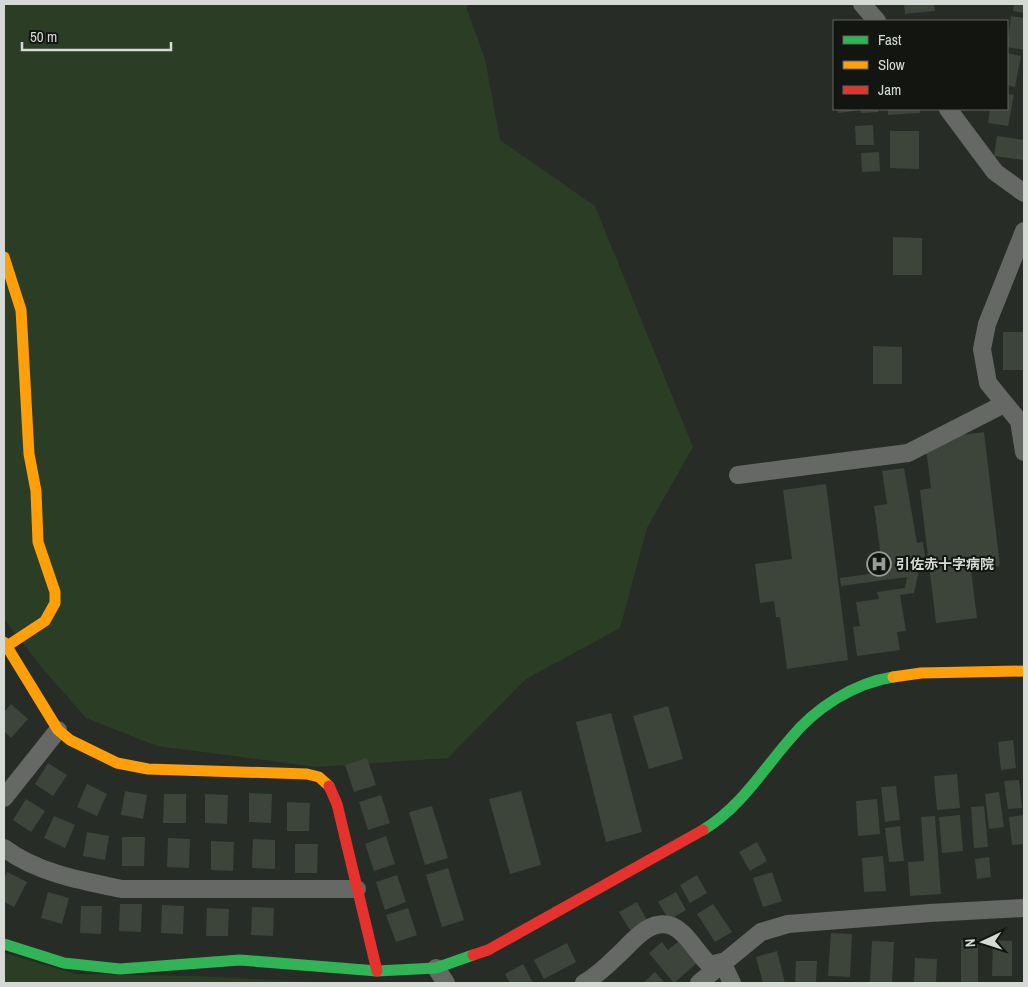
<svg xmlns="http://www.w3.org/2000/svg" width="1028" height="987" viewBox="0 0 1028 987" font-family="'Archivo Narrow','Noto Sans JP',sans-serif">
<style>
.green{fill:#2b3d25}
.building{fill:#3d443a}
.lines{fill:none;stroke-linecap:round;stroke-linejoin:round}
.street{stroke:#656865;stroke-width:18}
.fast{stroke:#30b455;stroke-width:11}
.slow{stroke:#ff9f0a;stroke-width:11}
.jam{stroke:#e5322d;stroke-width:11}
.labels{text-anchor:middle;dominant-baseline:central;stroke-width:4;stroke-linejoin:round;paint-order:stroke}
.poi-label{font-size:14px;font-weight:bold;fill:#d5dbd4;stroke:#121510;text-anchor:start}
</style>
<rect width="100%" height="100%" fill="#272c26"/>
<g class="green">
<path d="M4,4H470L466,7L485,59L500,140L595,206L693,447L647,528L620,628L526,679L448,758L317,767L157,746L86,718L42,668L4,619Z"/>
<path d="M4,953L76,974L196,976L335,983H4Z"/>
</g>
<g class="building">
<path d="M904,4H934L935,11L905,14Z"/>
<path d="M1014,4H1024V13L1013,11Z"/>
<path d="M1011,16L1024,18V50L1007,47Z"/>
<path d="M1007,53L1021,56L1015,87L1007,85Z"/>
<path d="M1007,94L1014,95L1008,126L988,123L990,109H1007Z"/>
<path d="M838,109H855V111L838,113Z"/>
<path d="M860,109H878V112L861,113Z"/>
<path d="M888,109H920V113L888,115Z"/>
<path d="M873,125L874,145H856L855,126Z"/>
<path d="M890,131H919V169L890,168Z"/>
<path d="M997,136L1024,140V160L994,156Z"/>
<path d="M879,152L880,171L862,172L861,153Z"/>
<path d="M893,237L922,238V275H893Z"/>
<rect x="1003" y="332" width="21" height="38"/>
<path d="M873,346L902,347V384H873Z"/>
<path d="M984,432L1000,566L971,570L977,618L936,623L920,490L931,488L926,449L940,438Z"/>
<path d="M904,468L917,543L923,542L925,557L916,559L918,575L914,593L900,595L906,631L897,632L900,650L857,656L853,627L860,626L856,602L879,599L877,592L905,588L907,577L841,586L840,578L883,572L874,506L887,504L882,471Z"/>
<path d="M826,484L848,660L787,669L780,617H776L774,601L760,603L755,564L792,559L783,490Z"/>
<path d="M11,704L28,719L11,738L4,731V712Z"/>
<path d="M668,706L683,759L649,769L633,716Z"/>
<path d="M611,713L642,832L606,842L576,722Z"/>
<path d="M1013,740L1016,768L1001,770L998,742Z"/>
<path d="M367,758L376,785L354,792L345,765Z"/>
<path d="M48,763L67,775L53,796L35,784Z"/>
<path d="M957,774L960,808L937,810L934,776Z"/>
<path d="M1019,780L1022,808L1008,809L1004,781Z"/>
<path d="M87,784L107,794L97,816L77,807Z"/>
<path d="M896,786L900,820L885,822L881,787Z"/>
<path d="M125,791L147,795L143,819L121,815Z"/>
<path d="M521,791L541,865L510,874L489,799Z"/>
<path d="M999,792L1004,827L989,829L985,794Z"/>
<path d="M249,793L272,794L271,823L249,822Z"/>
<path d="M164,794H186V823H163Z"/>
<path d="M205,794L228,795L227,824L205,823Z"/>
<path d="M381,795L390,823L368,830L359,802Z"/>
<path d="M26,799L45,811L31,832L13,820Z"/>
<path d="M877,799L880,834L858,836L856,801Z"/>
<path d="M287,802L310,803L309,831H287Z"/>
<path d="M432,806L448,858L425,865L409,812Z"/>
<path d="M984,806L988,847L974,848L971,807Z"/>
<path d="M960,815L963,851L942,853L939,817Z"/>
<path d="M1024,815V844L1012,845L1009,817Z"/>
<path d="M54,816L75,825L65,848L44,838Z"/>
<path d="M935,816L941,894L910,896L908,862L924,861L921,817Z"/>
<path d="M900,826L904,861L889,862L885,828Z"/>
<path d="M87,832L109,836L105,860L83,856Z"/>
<path d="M386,836L395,864L374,871L365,844Z"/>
<path d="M122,837H145L144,866H122Z"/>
<path d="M168,838L190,839L189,868L167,867Z"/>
<path d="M253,839L275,840V869L252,868Z"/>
<path d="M211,841L234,842L233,871L211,870Z"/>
<path d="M757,842L767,861L750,871L739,852Z"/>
<path d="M295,844H318L317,873H295Z"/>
<path d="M883,856L886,891L864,892L862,858Z"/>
<path d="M989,857L991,877L977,879L975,859Z"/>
<path d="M448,868L464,920L442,927L426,875Z"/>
<path d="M7,872L27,882L14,907L4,902V879Z"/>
<path d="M772,872L782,901L763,907L753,878Z"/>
<path d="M397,875L406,902L385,910L376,882Z"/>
<path d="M697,875L707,893L690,903L680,885Z"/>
<path d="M48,892L69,898L62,924L41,918Z"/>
<path d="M676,892L686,910L669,920L658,902Z"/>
<path d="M637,902L647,920L630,930L619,912Z"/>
<path d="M120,904H142L141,932L119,931Z"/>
<path d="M713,904L732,932L715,942L697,914Z"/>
<path d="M162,905L184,906L183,934L161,933Z"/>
<path d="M81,906H102L101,934L80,933Z"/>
<path d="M252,907L274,908L273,936L251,935Z"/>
<path d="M207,908L229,909L228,936H206Z"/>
<path d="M408,908L417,935L396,942L386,915Z"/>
<path d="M831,933L852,934L850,977L828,976Z"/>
<path d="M680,940L698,962L674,983L649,953L662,942L668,950Z"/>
<rect x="961" y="940" width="17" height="43"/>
<path d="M993,940L1012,941V976H992Z"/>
<path d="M872,941L894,942L892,983H870Z"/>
<path d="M567,943L576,962L544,979L534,960Z"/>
<path d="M777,951L785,983H763L756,957Z"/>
<path d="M915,958L937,959L936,983H914Z"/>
<path d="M796,961H817L816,983H795Z"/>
<path d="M523,964L533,983H510L505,974Z"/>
<path d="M655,972L665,983H643Z"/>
</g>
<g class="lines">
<g class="street">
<path d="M862,4L877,21"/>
<path d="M948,109L995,172L1024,193"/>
<path d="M1024,231L987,324L982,349L988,383L1019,421L1024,452"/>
<path d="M738,475L908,453L1004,404"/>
<path d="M4,798L58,730"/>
<path d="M4,848C37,873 82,881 122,889H357"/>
<path d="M436,968L446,983"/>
<path d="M584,983C596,976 607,966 617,956C631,944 649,917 672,926C688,933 697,954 710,965L722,962L732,983"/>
<path d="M699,983L761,932L788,924L930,913L1024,908"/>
</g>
<g class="fast">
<path d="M703,830C740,808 762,771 790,739C815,708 854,683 893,677"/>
<path d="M4,944L64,963L120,969L240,960L377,971L436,968L473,955"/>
</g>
<g class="slow">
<path d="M4,257L21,310L29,454L36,491L38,542L55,592V603L45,621L7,646"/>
<path d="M4,642L58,730L70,740L117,763L148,769L307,774L319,777L329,786"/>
<path d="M893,677L921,673L1024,671"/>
</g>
<g class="jam">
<path d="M329,786L337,804L377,971"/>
<path d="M473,955L488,950L703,830"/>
</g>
</g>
<defs>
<g id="hospital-ring" transform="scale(1.25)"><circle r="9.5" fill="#121510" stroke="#989e97" stroke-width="1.5"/><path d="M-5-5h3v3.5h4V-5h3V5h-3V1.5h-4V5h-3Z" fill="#989e97"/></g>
</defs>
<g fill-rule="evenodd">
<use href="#hospital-ring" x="879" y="564"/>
</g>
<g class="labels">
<g class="poi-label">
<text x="896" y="564">引佐赤十字病院</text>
</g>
</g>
<rect width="1028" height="987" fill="none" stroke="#d5dbd4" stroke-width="10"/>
<rect x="833" y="20" width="175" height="90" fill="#121510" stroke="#60645e"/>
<rect x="843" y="36" width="25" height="8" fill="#30b455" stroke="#60645e"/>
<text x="878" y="45" font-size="15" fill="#d5dbd4">Fast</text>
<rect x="843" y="61" width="25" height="8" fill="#ff9f0a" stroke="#60645e"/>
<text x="878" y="70" font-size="15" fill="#d5dbd4">Slow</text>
<rect x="843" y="86" width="25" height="8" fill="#e5322d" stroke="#60645e"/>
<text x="878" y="95" font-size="15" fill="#d5dbd4">Jam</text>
<g transform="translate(983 942) rotate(266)" stroke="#121510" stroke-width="4" paint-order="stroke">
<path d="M0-4L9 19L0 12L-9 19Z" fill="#d5dbd4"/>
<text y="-8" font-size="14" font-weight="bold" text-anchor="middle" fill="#d5dbd4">N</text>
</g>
<path d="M22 42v8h149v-8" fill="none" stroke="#d5dbd4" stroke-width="2.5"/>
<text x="30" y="42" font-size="15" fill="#d5dbd4" stroke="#121510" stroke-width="4" paint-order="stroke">50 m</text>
</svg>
